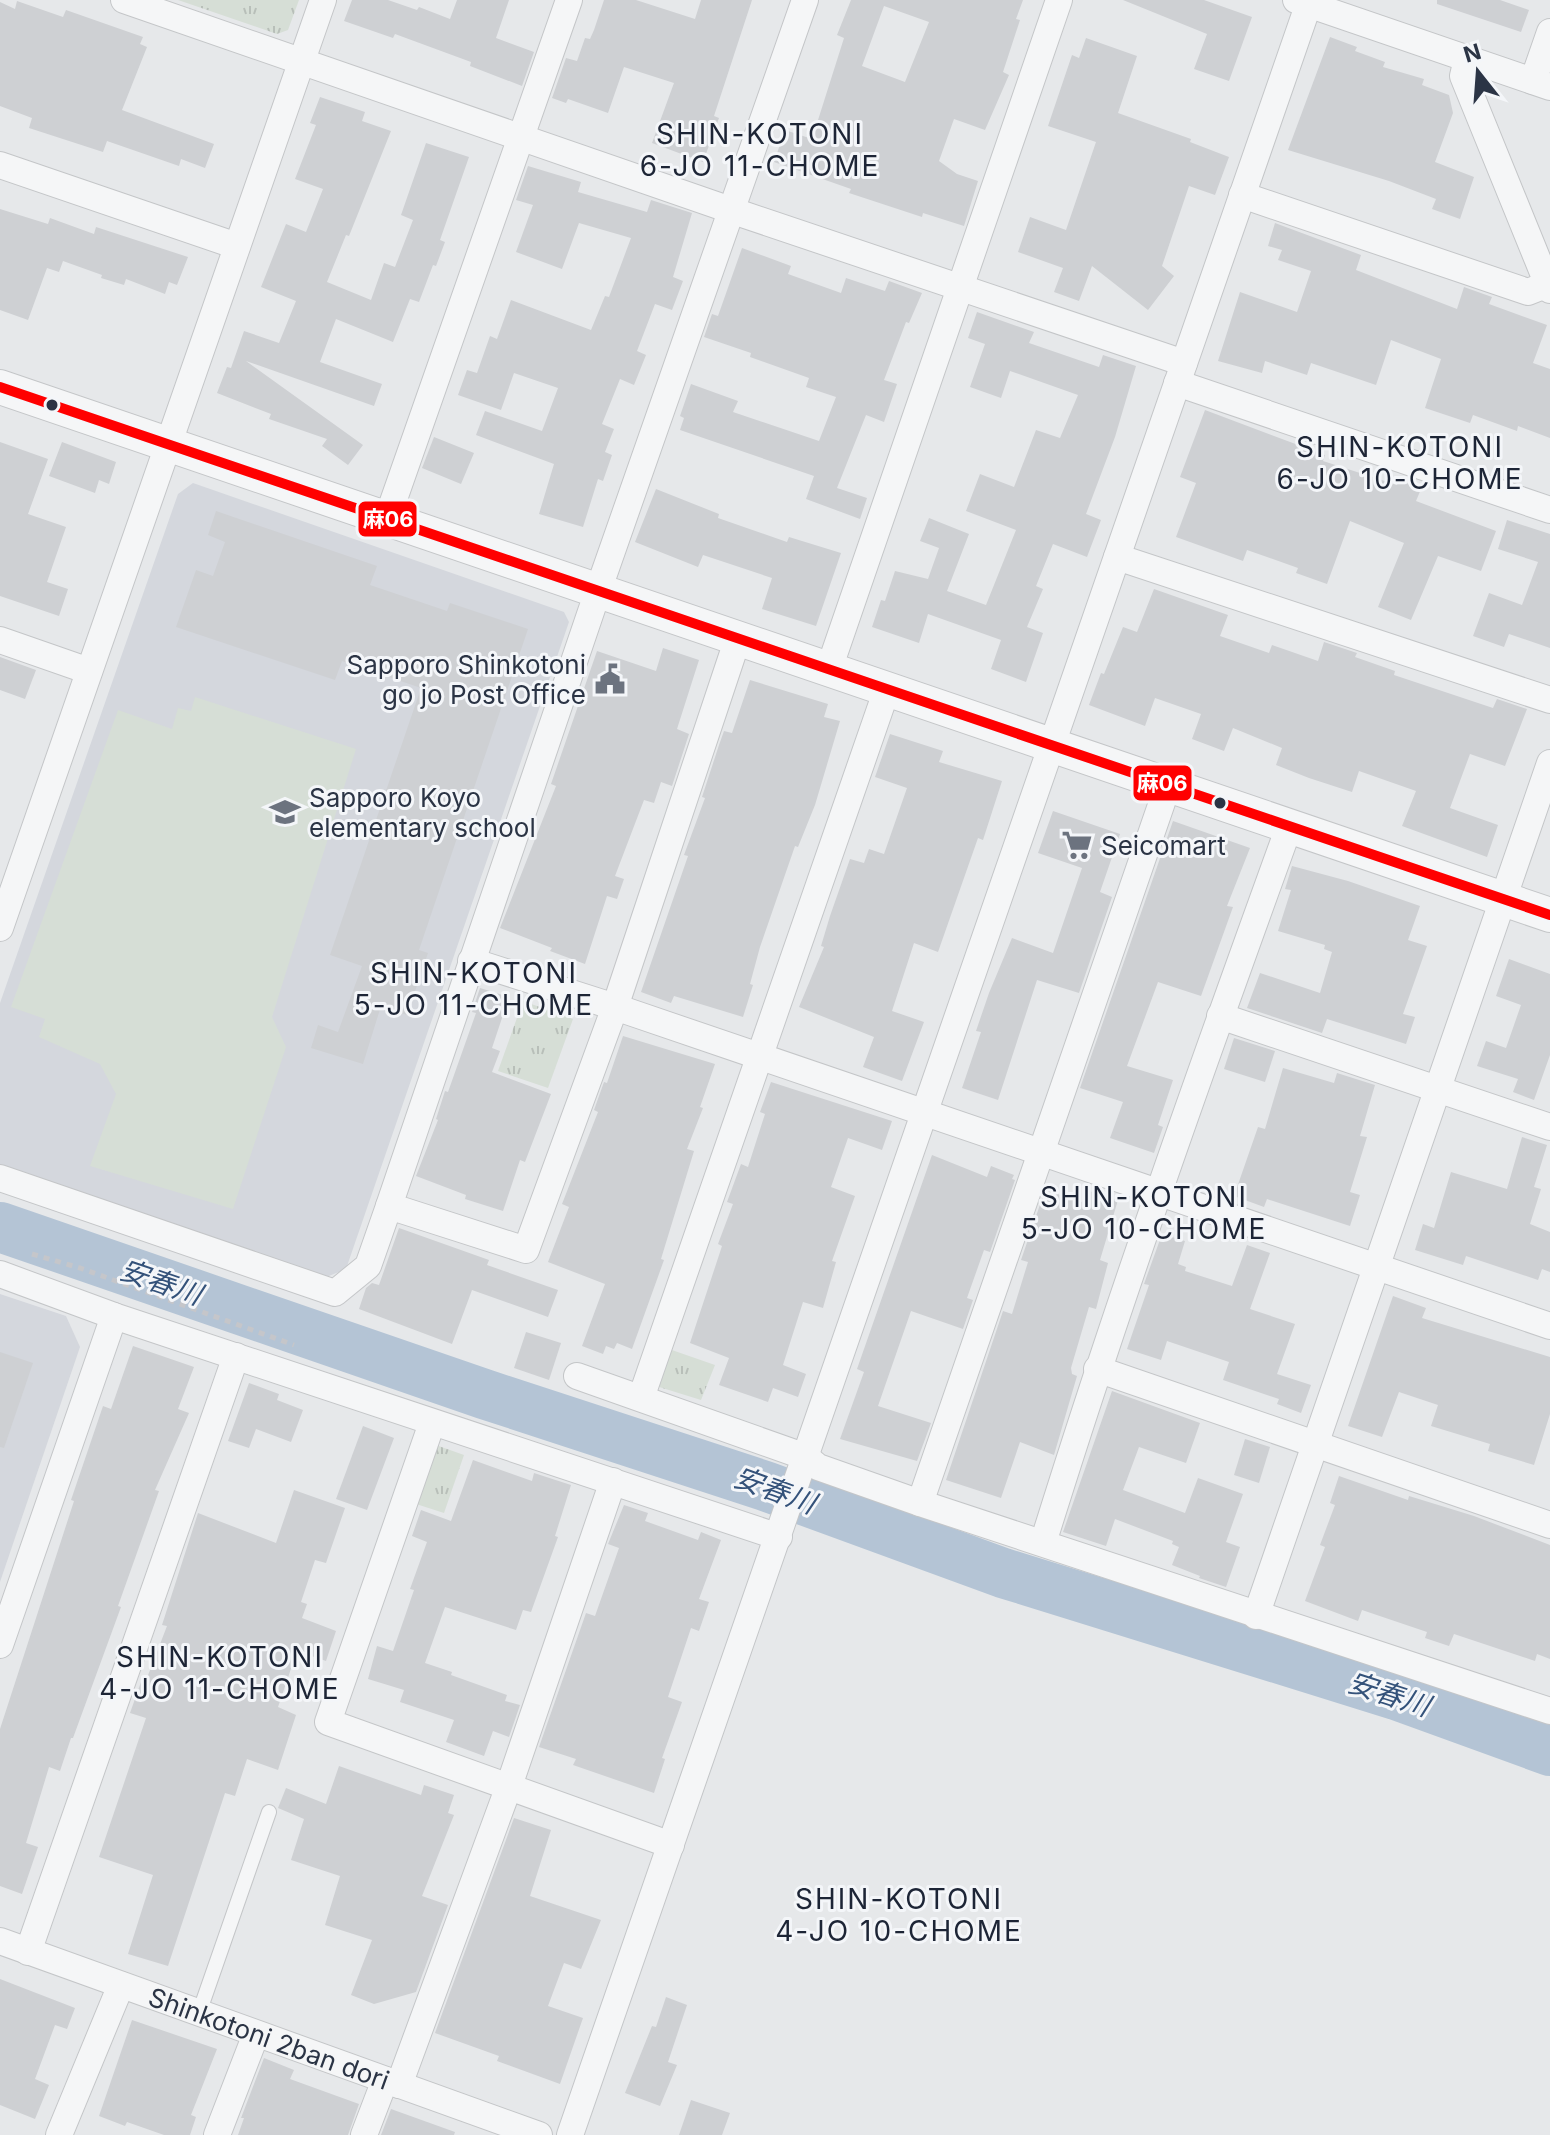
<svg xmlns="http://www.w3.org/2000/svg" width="1550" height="2135" viewBox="0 0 1550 2135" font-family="Inter,'Noto Sans JP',sans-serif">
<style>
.built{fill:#d4d7dd}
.grass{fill:url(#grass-tufts)}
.pitch{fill:#d6ded6}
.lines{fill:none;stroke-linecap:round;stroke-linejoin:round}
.river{stroke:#b4c4d5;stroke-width:50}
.building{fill:#ced0d3;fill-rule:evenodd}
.service-casing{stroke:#c4c6c8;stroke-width:16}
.minor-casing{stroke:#c4c6c8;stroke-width:28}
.tertiary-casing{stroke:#c4c6c8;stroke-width:36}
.path{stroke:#c5c6ca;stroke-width:5;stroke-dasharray:6 6;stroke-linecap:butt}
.service{stroke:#f5f6f7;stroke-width:14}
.minor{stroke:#f5f6f7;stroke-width:26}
.tertiary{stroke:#f5f6f7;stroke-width:34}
.bus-1-casing{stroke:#f4f6f9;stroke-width:16}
.bus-1{stroke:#f00;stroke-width:10}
.bus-dot{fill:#2b3445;stroke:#f4f6f9;stroke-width:3}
.labels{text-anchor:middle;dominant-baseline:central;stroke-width:6;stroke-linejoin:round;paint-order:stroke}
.poi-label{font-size:26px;fill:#2b3445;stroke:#f4f6f9;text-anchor:start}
.street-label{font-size:26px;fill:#2b3445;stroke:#f4f6f9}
.neighbourhood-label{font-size:28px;letter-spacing:2px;fill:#1d2536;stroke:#f4f6f9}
.water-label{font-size:28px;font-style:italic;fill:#34527a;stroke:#f4f6f9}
.line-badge{stroke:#f4f6f9;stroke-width:3}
.badge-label{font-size:22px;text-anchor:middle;font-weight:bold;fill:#fff}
</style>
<defs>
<pattern id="grass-tufts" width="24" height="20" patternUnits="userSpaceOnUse" patternTransform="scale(2)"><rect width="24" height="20" fill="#d6ded6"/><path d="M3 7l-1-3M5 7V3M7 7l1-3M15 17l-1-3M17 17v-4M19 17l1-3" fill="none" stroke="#b8bfb9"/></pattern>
</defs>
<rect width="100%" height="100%" fill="#e6e8ea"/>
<g class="built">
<path d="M193,483L564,612L569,622L346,1269L324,1278L0,1167V1003L178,494Z"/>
<path d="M0,1294L66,1316L80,1347L0,1582Z"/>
</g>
<g class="grass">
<path d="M178,0H299L288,30L277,34Z"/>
<path d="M523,1001L573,1019L548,1088L498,1071Z"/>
<path d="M669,1349L715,1365L701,1400L656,1386Z"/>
<path d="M433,1444L464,1455L444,1513L413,1503Z"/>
</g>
<path class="pitch" d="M195,697L356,749L272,1017L286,1047L233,1209L90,1166L116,1094L100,1064L39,1037L45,1019L11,1007L118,710L172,729L178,708L191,711Z"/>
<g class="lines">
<path class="river" d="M0,1227L484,1394L765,1486L1003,1573L1396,1695L1550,1751"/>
</g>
<g class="building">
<path d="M352,0H388L417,10L419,7L450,19L457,0H509L496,38L534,52L522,86L470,66L471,62L395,34L393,38L344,21Z"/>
<path d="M604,0H636L695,19L701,0H752L714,116L719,118L703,162L652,143L674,83L624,67L608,113L568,99L566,103L552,98L566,58L577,61L585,38L590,39L594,30Z"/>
<path d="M851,0H1023L1016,19L1020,20L1003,72L1009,75L985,130L954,119L939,161L957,174L978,181L964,226L923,213L922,217L849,193L851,189L774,162L785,130L812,139L844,38L837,35ZM884,6L929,22L905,82L862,66Z"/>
<path d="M1123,0H1204L1252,17L1229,81L1194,69L1207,34Z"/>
<path d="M1437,0H1500L1529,10L1521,32L1437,4Z"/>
<path d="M17,1L63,17L66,10L143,37L140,44L147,47L122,110L214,144L205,168L181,159L179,166L107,141L103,152L29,128L32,118L0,106V2L15,9Z"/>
<path d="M1330,37L1357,47L1355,51L1385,62L1383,67L1424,79L1422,85L1449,95L1453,113L1435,162L1474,177L1460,219L1432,209L1436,199L1389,181L1288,150Z"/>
<path d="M1086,38L1137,56L1118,113L1191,139L1190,142L1229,157L1215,195L1189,186L1162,266L1174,276L1148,310L1092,266L1079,301L1054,292L1063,268L1018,252L1030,217L1066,230L1096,142L1048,126L1072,55L1079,58Z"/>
<path d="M320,97L365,112L362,121L391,131L349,236L346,235L327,282L371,300L384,263L395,267L413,220L401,215L426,143L469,157L440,240L445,242L436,266L433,265L419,302L410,299L393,342L336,319L320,362L382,384L374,406L246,361L363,445L348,465L322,446L327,439L269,419L271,414L217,393L227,367L231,368L244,331L279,343L296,301L261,287L286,224L306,232L323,189L295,179L316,125L310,123Z"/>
<path d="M528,166L581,182L578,192L647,212L651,200L692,213L673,277L683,281L672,310L655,304L637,351L646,355L634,385L620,379L602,424L614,429L605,452L612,455L603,481L598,479L583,527L539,514L554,464L476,435L485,411L542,431L558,388L514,373L501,410L458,395L467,370L477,373L490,336L497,339L511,300L591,330L605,296L609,297L631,238L579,223L562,269L516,252L533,205L516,200Z"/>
<path d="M0,209L48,224L50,218L94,234L96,227L188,257L177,285L169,282L165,294L126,279L124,285L101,278L102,275L63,261L59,272L47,268L28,320L0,310Z"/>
<path d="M1275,223L1361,255L1356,270L1457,309L1464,287L1492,297L1489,304L1547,325L1533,363L1550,369V438L1518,426L1517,431L1473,415L1470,423L1425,408L1441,359L1391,340L1376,385L1311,363L1307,375L1265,361L1262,373L1218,361L1240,292L1297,312L1311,271L1278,260L1282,250L1268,246Z"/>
<path d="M742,248L791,266L788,274L841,293L846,278L885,291L889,281L922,293L909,323L906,322L884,380L897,384L884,422L866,415L837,488L867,498L860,519L806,499L814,476L680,430L684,418L680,416L691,384L738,401L733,412L819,441L836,397L806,387L809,378L750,357L751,353L704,337L712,314L718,316Z"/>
<path d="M977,312L1034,332L1029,343L1099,367L1103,355L1136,366L1115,437L1086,514L1101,520L1087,557L1053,544L1036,586L1043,589L1027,627L1043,633L1026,682L991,669L1001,640L928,614L919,643L872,627L881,600L885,601L895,571L928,579L939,548L920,541L929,518L969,534L947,591L986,605L1016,530L966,511L980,474L1014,487L1036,430L1060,438L1078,395L1010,371L1001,398L970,387L985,344L968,338Z"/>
<path d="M1205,410L1325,455L1323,461L1397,485L1399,480L1421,489L1416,501L1496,531L1481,571L1438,556L1411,620L1378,607L1404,543L1350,521L1327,584L1296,573L1298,568L1247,550L1243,561L1176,537L1196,483L1180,477Z"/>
<path d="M434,437L474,453L461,484L422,468Z"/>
<path d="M0,442L48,459L28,514L66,527L47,582L68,589L59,616L0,596Z"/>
<path d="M62,442L116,462L109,484L99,480L95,493L49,476Z"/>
<path d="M656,489L719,514L718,518L787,542L789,537L841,553L816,626L762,609L772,578L703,555L698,567L635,542Z"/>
<path d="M216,511L377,566L370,585L447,611L450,603L528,629L419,950L428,953L407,1015L381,1006L363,1064L311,1048L318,1025L338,1032L362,966L330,955L421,688L342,661L335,680L176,627L196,570L213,576L225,542L208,535Z"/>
<path d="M1507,520L1550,534V648L1509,634L1504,647L1473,636L1489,593L1522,605L1538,562L1498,549Z"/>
<path d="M1154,589L1228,615L1220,636L1269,653L1272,645L1318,661L1324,642L1357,653L1355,657L1395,671L1394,675L1493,708L1497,699L1527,709L1505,766L1470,754L1450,808L1498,825L1487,857L1402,826L1416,791L1359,771L1352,792L1309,778L1276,765L1282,748L1233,728L1224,751L1192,739L1201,714L1155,698L1145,726L1089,705L1101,673L1104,674L1123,627L1137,632Z"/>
<path d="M663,648L699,660L677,729L689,734L672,786L661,782L654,803L644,800L615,876L624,879L617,899L607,896L585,964L550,951L552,948L500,928L556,786L551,784L597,651L656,671Z"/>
<path d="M0,657L36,670L25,699L0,690Z"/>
<path d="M750,680L828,704L824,717L840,721L815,805L798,847L795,846L760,947L750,984L753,985L743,1017L674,996L671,1003L641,992L688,856L684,855L705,798L702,797L719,745L724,731L732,733Z"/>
<path d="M890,734L943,751L939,762L1002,781L983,840L978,838L938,952L914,943L892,1011L924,1022L902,1081L863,1067L874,1037L799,1007L824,947L821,946L830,916L850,859L864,863L869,849L884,854L907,788L875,777Z"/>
<path d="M1053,811L1120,834L1100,892L1112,897L1079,993L1037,980L998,1100L962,1088L981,1032L976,1031L989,993L1012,938L1053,953L1082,868L1038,853Z"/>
<path d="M1173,821L1250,848L1227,906L1233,907L1201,996L1158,982L1127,1066L1173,1080L1158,1125L1163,1127L1154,1153L1110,1138L1123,1102L1080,1088Z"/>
<path d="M1292,866L1348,881L1420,906L1408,940L1427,946L1403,1014L1415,1017L1406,1044L1327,1019L1322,1033L1247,1008L1260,973L1320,993L1332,952L1324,949L1325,945L1278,931L1291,890L1285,889Z"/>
<path d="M1509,959L1550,974V1055L1534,1100L1513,1092L1518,1079L1477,1066L1486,1041L1506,1048L1521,1005L1496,996Z"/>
<path d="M480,988L509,997L492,1048L500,1051L492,1072L551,1094L525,1162L520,1160L503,1211L465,1199L466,1195L416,1176L438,1120L436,1119L445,1091L448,1092L476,1013L472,1012Z"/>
<path d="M623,1036L715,1064L700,1107L703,1108L687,1149L694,1151L661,1259L664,1260L632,1349L617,1343L614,1349L606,1346L603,1354L582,1346L605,1284L548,1262L569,1207L562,1204L598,1112L594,1110L604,1082L607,1083Z"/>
<path d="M1234,1038L1275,1051L1265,1082L1224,1069Z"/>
<path d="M1283,1068L1334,1083L1337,1073L1375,1085L1360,1136L1367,1137L1350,1192L1360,1195L1350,1226L1267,1199L1264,1207L1234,1196L1258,1127L1265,1129Z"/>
<path d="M771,1082L892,1121L882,1150L848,1138L831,1187L855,1196L832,1261L836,1262L823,1308L803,1302L783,1365L806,1374L798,1397L773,1388L768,1402L719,1385L729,1358L690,1343L722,1246L718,1244L733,1204L727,1202L741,1164L748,1167L765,1114L760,1112Z"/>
<path d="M1522,1137L1547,1145L1534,1187L1541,1189L1530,1224L1550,1232V1272L1542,1269L1538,1280L1466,1256L1463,1265L1415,1250L1423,1224L1434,1228L1451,1172L1507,1189Z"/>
<path d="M932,1155L987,1177L991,1166L1014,1175L1012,1179L1015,1180L990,1252L984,1250L967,1298L973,1300L963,1329L911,1311L878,1406L931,1423L917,1461L840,1439L864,1372L857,1369Z"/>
<path d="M1045,1190L1082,1202L1086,1190L1118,1200L1100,1260L1108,1263L1096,1309L1089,1307L1071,1368L1072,1374L1077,1376L1054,1455L1020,1442L1001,1498L946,1480L1003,1311L1012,1314L1028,1262L1021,1260Z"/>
<path d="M399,1228L489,1260L487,1265L558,1290L548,1317L472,1290L452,1344L359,1309L366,1288L372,1283L379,1285Z"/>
<path d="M1162,1234L1185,1241L1178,1264L1186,1267L1185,1271L1232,1286L1247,1245L1270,1253L1250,1309L1295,1324L1277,1374L1311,1385L1301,1413L1277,1404L1279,1399L1223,1380L1229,1362L1167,1341L1161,1360L1127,1349L1149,1285L1144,1284Z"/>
<path d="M1393,1296L1426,1308L1422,1318L1550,1357V1414L1534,1465L1488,1451L1490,1444L1431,1426L1438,1405L1399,1392L1382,1437L1348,1426Z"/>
<path d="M526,1332L561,1343L549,1380L514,1368Z"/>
<path d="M133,1346L194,1367L178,1409L189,1413L155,1490L159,1491L118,1606L121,1607L73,1738H71L60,1771L49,1767L26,1843L38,1847L22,1894L0,1886V1729L74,1501L71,1500L103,1406L111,1409Z"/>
<path d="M0,1352L33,1363L4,1448L0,1447Z"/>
<path d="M249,1383L279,1394L277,1400L303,1410L291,1442L256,1429L249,1448L228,1441Z"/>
<path d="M1112,1391L1200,1423L1186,1463L1139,1447L1123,1490L1185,1513L1198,1478L1243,1494L1226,1542L1240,1547L1226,1587L1199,1578L1200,1576L1172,1565L1179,1547L1172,1544L1173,1541L1115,1519L1106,1546L1063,1532Z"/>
<path d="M363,1426L394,1438L367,1510L336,1499Z"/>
<path d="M1245,1439L1270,1447L1259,1483L1234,1475Z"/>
<path d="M473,1460L532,1481L534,1473L571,1485L555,1536L558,1537L531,1612L523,1610L516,1630L445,1607L425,1663L452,1672L451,1675L507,1695L505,1701L520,1705L509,1737L493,1731L484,1756L446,1742L454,1720L400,1702L404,1690L368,1679L377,1646L393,1651L414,1590L410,1589L427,1542L412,1536L421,1510L451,1521Z"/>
<path d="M1339,1476L1408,1500L1409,1496L1474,1516L1550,1545V1659L1537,1654L1535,1661L1454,1634L1449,1646L1425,1638L1427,1632L1362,1610L1358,1621L1305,1601L1325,1547L1320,1545L1335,1505L1330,1503Z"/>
<path d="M294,1490L345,1508L326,1563L315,1560L301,1602L307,1604L302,1618L336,1631L326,1661L297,1651L278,1707L296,1715L278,1770L247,1759L235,1796L225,1793L168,1966L128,1954L153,1875L99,1857L146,1718L130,1713L141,1682L145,1683L167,1626L162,1625L198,1513L276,1543Z"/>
<path d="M624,1505L648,1513L645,1521L698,1540L701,1532L721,1540L699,1599L709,1602L699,1631L691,1628L668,1697L682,1702L662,1758L665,1759L654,1793L573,1765L576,1759L539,1747L586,1613L595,1616L619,1548L608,1544Z"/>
<path d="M339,1766L421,1795L424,1785L454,1795L448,1813L454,1815L422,1896L448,1905L416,1992L374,2004L351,1995L372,1940L325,1925L340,1876L291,1860L304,1819L278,1808L286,1788L326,1804Z"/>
<path d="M514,1818L551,1830L530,1896L601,1920L581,1969L564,1963L548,2006L583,2018L560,2084L497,2061L499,2056L435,2033Z"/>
<path d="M0,1979L75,2008L67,2029L55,2025L35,2079L49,2085L35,2119L0,2105Z"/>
<path d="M666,1997L687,2005L668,2062L677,2065L660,2106L625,2093L652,2026L656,2027Z"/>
<path d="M132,2020L217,2049L191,2115L196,2117L190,2135H164L127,2122L125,2126L99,2116Z"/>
<path d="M264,2058L294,2070L290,2079L359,2104L348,2135H238L244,2118H241Z"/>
<path d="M691,2100L730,2113L722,2135H679Z"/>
<path d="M391,2109L455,2132L454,2135H381Z"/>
</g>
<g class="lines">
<g class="service-casing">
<path id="service" d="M199,2013L269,1812"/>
</g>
<g class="minor-casing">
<g id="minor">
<path d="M124,0L745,215L1184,363"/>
<path d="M1296,0L1550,87"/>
<path d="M1467,59L1463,76L1550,290"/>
<path d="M1533,81L1550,32"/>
<path d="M0,165L237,246"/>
<path d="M1242,195L1528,292L1548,284"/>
<path d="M1177,383L1550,510"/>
<path d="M387,519L569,0"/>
<path d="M1117,557L1550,700"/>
<path d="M738,638L615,1007L526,1250L389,1206L598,591L805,0"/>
<path d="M0,640L89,671"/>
<path d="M829,669L1059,0"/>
<path d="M0,928L323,0"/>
<path d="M471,961L615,1007L1550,1326"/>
<path d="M1220,1016L1550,1127"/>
<path d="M0,1178L335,1293L368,1266L389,1206"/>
<path d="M0,1274L114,1316L779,1537"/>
<path d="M1097,1369L1550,1525"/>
<path d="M577,1376L806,1457L818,1467L920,1503L1550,1711"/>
<path d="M641,1398L887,689"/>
<path d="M432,1423L328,1722L671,1845"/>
<path d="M920,1503L1168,785"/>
<path d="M1043,1543C1118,1302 1203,1064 1289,827"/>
<path d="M1256,1616L1550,763"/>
<path d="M0,1645L114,1316"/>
<path id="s1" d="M0,1941L539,2135"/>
<path d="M28,1952L236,1356"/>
<path d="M399,2085L509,1786L613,1481"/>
<path d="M59,2135L121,1985"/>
<path d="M217,2135L256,2034"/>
<path d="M364,2135L385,2080"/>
<path d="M570,2135L1310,0"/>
</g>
</g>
<g class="tertiary-casing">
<path id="tertiary" d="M0,387L1550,915"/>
</g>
<path class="path" d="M32,1254L80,1268L294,1345"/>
<use href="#service" class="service"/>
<use href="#minor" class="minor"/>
<use href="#tertiary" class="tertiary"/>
<g class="bus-1-casing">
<path id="bus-1" d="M0,387L1550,915"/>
</g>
<use href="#bus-1" class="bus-1"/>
</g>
<defs>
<g id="civic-bare" transform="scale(2.4)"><path d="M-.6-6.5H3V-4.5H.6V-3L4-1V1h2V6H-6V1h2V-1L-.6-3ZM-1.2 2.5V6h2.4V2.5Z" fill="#6c737f" stroke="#f4f6f9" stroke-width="2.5" paint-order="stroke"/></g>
<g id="school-bare" transform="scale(2.4)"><path d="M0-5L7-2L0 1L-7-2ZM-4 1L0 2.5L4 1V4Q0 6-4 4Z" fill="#6c737f" stroke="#f4f6f9" stroke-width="2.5" paint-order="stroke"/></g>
<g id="supermarket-bare" transform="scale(2.4)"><path d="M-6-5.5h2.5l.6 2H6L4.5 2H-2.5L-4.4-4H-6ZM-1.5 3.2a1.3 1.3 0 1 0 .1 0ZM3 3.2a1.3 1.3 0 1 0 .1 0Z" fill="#6c737f" stroke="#f4f6f9" stroke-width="2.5" paint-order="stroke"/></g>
</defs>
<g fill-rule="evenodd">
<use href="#civic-bare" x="610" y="679"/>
<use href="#school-bare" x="285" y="812"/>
<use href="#supermarket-bare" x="1077" y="845"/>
</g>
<g class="bus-dot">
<circle cx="52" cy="405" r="7"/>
<circle cx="1220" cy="803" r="7"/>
</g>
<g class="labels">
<g class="poi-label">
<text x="586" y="664" text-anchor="end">Sapporo Shinkotoni<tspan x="586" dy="30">go jo Post Office</tspan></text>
<text x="309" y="797">Sapporo Koyo<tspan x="309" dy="30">elementary school</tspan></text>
<text x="1101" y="845">Seicomart</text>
</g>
<g class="street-label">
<text stroke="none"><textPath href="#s1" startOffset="286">Shinkotoni 2ban dori</textPath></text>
</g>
<g class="neighbourhood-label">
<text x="760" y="134">SHIN-KOTONI<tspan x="760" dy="32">6-JO 11-CHOME</tspan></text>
<text x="1400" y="447">SHIN-KOTONI<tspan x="1400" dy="32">6-JO 10-CHOME</tspan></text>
<text x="474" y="973">SHIN-KOTONI<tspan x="474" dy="32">5-JO 11-CHOME</tspan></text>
<text x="1144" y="1197">SHIN-KOTONI<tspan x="1144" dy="32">5-JO 10-CHOME</tspan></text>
<text x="220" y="1657">SHIN-KOTONI<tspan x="220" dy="32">4-JO 11-CHOME</tspan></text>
<text x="899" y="1899">SHIN-KOTONI<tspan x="899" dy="32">4-JO 10-CHOME</tspan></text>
</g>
<g class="water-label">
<text transform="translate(161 1282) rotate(19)">安春川</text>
<text transform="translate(775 1490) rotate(20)">安春川</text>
<text transform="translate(1389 1694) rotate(18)">安春川</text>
</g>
</g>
<g class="line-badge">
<rect x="357" y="500" width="61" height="38" rx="8" fill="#f00"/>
<rect x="1132" y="764" width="61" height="38" rx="8" fill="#f00"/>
</g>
<g class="badge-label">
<text x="388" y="527">麻06</text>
<text x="1162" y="791">麻06</text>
</g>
<g transform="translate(1478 72) rotate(343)" stroke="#f4f6f9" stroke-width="6" paint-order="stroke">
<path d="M0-6L14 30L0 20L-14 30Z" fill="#2b3445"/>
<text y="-12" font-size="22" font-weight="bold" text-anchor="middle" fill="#2b3445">N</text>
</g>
</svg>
